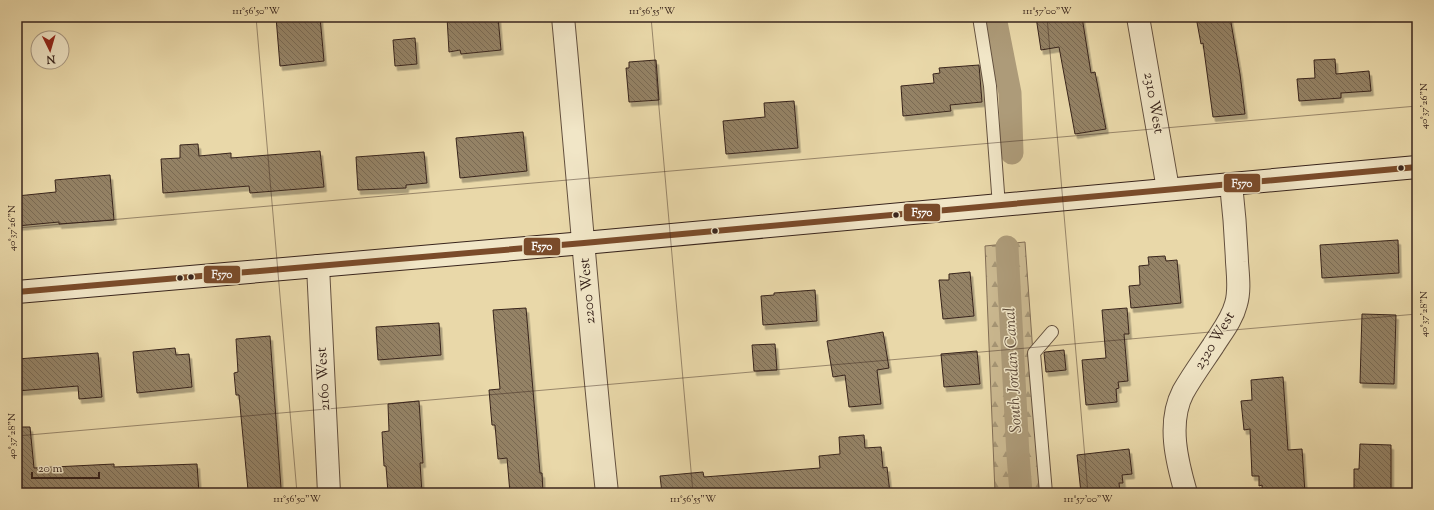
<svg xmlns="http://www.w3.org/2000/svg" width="1434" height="510" viewBox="0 0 1434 510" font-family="'Sorts Mill Goudy',serif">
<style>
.forest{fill:url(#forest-firs);stroke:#826e56}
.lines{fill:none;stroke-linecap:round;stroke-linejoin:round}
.canal{stroke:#ad9b79;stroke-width:23}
.building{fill:url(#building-back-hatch);stroke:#38241c;filter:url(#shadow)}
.service-casing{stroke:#64513f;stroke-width:14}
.minor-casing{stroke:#64513f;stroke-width:24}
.tertiary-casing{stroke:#64513f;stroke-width:24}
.secondary-casing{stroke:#38241c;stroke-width:24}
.service{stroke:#f1e6c7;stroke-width:12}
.minor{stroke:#f1e6c7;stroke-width:22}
.tertiary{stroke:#f1e6c7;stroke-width:22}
.secondary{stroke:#f1e6c7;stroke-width:22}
.bus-1-casing{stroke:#f1e6c7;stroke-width:9}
.bus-1{stroke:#7a4b2a;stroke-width:6}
.ticks{fill:none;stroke:#38241c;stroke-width:1;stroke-opacity:0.45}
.bus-dot{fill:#38241c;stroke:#f1e6c7;stroke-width:1.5}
.labels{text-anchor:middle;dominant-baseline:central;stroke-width:3;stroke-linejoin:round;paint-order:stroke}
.street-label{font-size:15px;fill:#38241c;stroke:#f1e6c7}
.water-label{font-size:16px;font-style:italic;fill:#5b4838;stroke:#f1e6c7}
.line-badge{stroke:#f1e6c7;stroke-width:1.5}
.badge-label{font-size:11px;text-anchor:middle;font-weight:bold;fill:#fff}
.neatline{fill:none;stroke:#38241c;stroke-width:1.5}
.ticks-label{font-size:10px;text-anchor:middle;fill:#38241c}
</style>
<defs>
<pattern id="forest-firs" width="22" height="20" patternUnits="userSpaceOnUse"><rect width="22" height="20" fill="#cbb991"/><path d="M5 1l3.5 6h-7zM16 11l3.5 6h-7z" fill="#a69676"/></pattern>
<pattern id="building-back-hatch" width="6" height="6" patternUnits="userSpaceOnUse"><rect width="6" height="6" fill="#948265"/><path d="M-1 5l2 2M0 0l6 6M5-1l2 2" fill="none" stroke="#7a6a52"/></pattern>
<filter id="shadow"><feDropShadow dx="2.5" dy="4.5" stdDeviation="0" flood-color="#0004"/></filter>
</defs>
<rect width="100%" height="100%" fill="#e9d8a9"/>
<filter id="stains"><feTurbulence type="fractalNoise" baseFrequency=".005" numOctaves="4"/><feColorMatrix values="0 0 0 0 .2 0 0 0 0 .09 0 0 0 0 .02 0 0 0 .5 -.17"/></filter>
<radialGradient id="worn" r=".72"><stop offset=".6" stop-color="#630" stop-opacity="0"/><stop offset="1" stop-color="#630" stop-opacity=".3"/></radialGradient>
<path class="forest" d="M1025,242L1043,493H995L985,246Z"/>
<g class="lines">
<g class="canal">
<path d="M995,17L1010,93L1012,153"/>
<path d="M1007,247L1018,455L1021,493"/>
</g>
</g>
<g class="building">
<path d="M276,17H320L324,61L280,66Z"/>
<path d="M447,17H498L501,50L461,54L460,50L449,52Z"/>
<path d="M1036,17H1082L1091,73L1095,72L1106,129L1075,134L1059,47L1041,50Z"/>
<path d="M1196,17H1230L1240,74L1245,114L1213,117L1203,43L1201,44Z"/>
<path d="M415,38L417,64L395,66L393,40Z"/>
<path d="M1335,59L1336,74L1369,71L1371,91L1341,93V98L1299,101L1297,79L1315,78L1314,60Z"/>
<path d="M656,60L659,100L629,102L626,68H629V62Z"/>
<path d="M979,65L982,102L950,105L951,111L903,116L901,86L934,83L933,74L940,73L939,68Z"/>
<path d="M794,101L798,148L726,154L723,121L765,117L764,103Z"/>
<path d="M523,132L527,171L460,178L456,138Z"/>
<path d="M198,144L199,156L231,153V158L320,151L324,187L250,193L249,186L163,193L161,159L180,158V145Z"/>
<path d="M424,152L427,183L406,185V188L358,190L356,157Z"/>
<path d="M110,175L114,220L59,224V222L17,226V196L56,192L55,180Z"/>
<path d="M1398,240L1399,273L1322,278L1320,245Z"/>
<path d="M1165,256L1166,261L1177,260L1181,303L1131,308L1129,286L1140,285L1139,266L1149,265L1148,257Z"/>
<path d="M970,272L974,316L943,319L939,280H949V274Z"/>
<path d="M815,290L817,321L763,325L761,296L774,295V293Z"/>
<path d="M526,308L540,473H542L543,493H510L507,458L498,459L495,425H492L489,390L500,389L493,310Z"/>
<path d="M1127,308L1129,334H1124L1128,381L1118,382L1119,388L1116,389L1117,402L1086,405L1082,360L1106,358L1102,310Z"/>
<path d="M1362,314L1396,315L1394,384L1360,383Z"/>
<path d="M439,323L441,355L378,360L376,327Z"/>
<path d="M883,332L889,368L877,370L881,404L849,407L845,375L833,377L827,341Z"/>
<path d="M270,336L281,488L248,490L239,395H236L234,373L238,372L236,339Z"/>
<path d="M775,344L777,370L754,371L752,345Z"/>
<path d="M175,348L176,355L189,354L192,387L137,393L133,352Z"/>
<path d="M1064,350L1066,370L1046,372L1044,353L1045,352Z"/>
<path d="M977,351L980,384L944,387L941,354Z"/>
<path d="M98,353L102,397L79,399L78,386L17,391V359Z"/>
<path d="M1283,377L1288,450L1302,449L1305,493H1263L1262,485L1259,486V476H1252L1250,429L1244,430L1241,401L1252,400L1251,380Z"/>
<path d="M419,401L423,463H420L422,493H388L386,466H384L382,432L389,431L388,404Z"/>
<path d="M17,427H30L34,468L114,464V467L197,464L199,493H17Z"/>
<path d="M864,435L865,448L881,447L883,468L887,467L890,493H662L660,476L703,472L704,477L820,468L819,456L840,454L839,437Z"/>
<path d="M1360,444L1391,445V493H1354V469H1359Z"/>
<path d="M1129,449L1132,474L1122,475L1123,483H1119L1120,493H1081L1077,455Z"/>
</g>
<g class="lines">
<g class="service-casing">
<g id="service">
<path d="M979,17L990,86L999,206"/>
<path d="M1046,493L1034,353L1052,332"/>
</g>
</g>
<g class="minor-casing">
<g id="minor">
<path d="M1138,17L1168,189"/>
<path d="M318,266L329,493"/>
<path d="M1186,493C1177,462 1167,423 1183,392C1192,376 1203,361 1213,346C1221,333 1232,320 1236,304C1240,291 1238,276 1237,262C1236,236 1234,210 1231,184"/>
</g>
</g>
<g class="tertiary-casing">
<path id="tertiary" d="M563,17C578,176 590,334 607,493"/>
</g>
<g class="secondary-casing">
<path id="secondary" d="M17,292L584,243L1417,167"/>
</g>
<use href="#service" class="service"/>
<use href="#minor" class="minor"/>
<use href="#tertiary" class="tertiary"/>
<use href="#secondary" class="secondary"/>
<g class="bus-1-casing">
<path id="bus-1" d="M17,292L584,243L1417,167"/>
</g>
<use href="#bus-1" class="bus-1"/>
</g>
<path class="ticks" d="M256,17L297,493M651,17L693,493M1047,17L1088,493M17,21L60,17M17,228L1417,106M17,436L1417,314"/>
<g class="bus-dot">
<circle cx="1401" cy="168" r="3.5"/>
<circle cx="896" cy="215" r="3.5"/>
<circle cx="715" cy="231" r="3.5"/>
<circle cx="191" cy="277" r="3.5"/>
<circle cx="180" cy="278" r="3.5"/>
</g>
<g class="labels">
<g class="street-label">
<text transform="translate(1153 103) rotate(80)">2310 West</text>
<text transform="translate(588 291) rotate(-95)">2200 West</text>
<text transform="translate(1215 341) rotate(-59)">2320 West</text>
<text transform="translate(324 379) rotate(-93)">2160 West</text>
</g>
<g class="water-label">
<text transform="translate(1014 370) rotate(-93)">South Jordan Canal</text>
</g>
</g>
<g class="line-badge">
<rect x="1223" y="173" width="38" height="20" rx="4" fill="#7a4b2a"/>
<rect x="903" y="203" width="38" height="19" rx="4" fill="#7a4b2a"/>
<rect x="523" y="237" width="38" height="19" rx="4" fill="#7a4b2a"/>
<rect x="203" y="265" width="38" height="19" rx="4" fill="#7a4b2a"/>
</g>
<g class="badge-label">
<text x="1242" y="187">F570</text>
<text x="922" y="216">F570</text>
<text x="542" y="250">F570</text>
<text x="222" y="278">F570</text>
</g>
<rect width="1434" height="510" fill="none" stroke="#e9d8a9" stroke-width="44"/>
<g transform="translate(50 50) rotate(175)"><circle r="19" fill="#f1e6c7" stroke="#a79883"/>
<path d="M0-3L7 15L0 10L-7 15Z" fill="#8f2418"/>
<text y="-6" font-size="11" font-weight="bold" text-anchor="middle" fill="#38241c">N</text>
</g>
<path d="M32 472v6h67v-6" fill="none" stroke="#38241c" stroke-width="2"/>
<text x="38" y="472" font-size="12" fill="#38241c" stroke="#f1e6c7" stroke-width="3" paint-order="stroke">20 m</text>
<rect x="22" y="22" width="1390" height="466" class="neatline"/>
<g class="ticks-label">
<text x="256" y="14">111°56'50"W</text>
<text x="652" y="14">111°56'55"W</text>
<text x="1047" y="14">111°57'00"W</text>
<text transform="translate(1423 106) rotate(-90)" y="4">40°37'26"N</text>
<text transform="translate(11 228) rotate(-90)" y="4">40°37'26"N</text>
<text transform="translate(1423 314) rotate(-90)" y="4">40°37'28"N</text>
<text transform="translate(11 436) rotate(-90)" y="4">40°37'28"N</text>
<text x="297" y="502">111°56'50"W</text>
<text x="693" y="502">111°56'55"W</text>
<text x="1088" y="502">111°57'00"W</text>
</g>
<rect width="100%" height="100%" filter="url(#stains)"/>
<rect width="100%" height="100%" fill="url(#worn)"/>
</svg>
